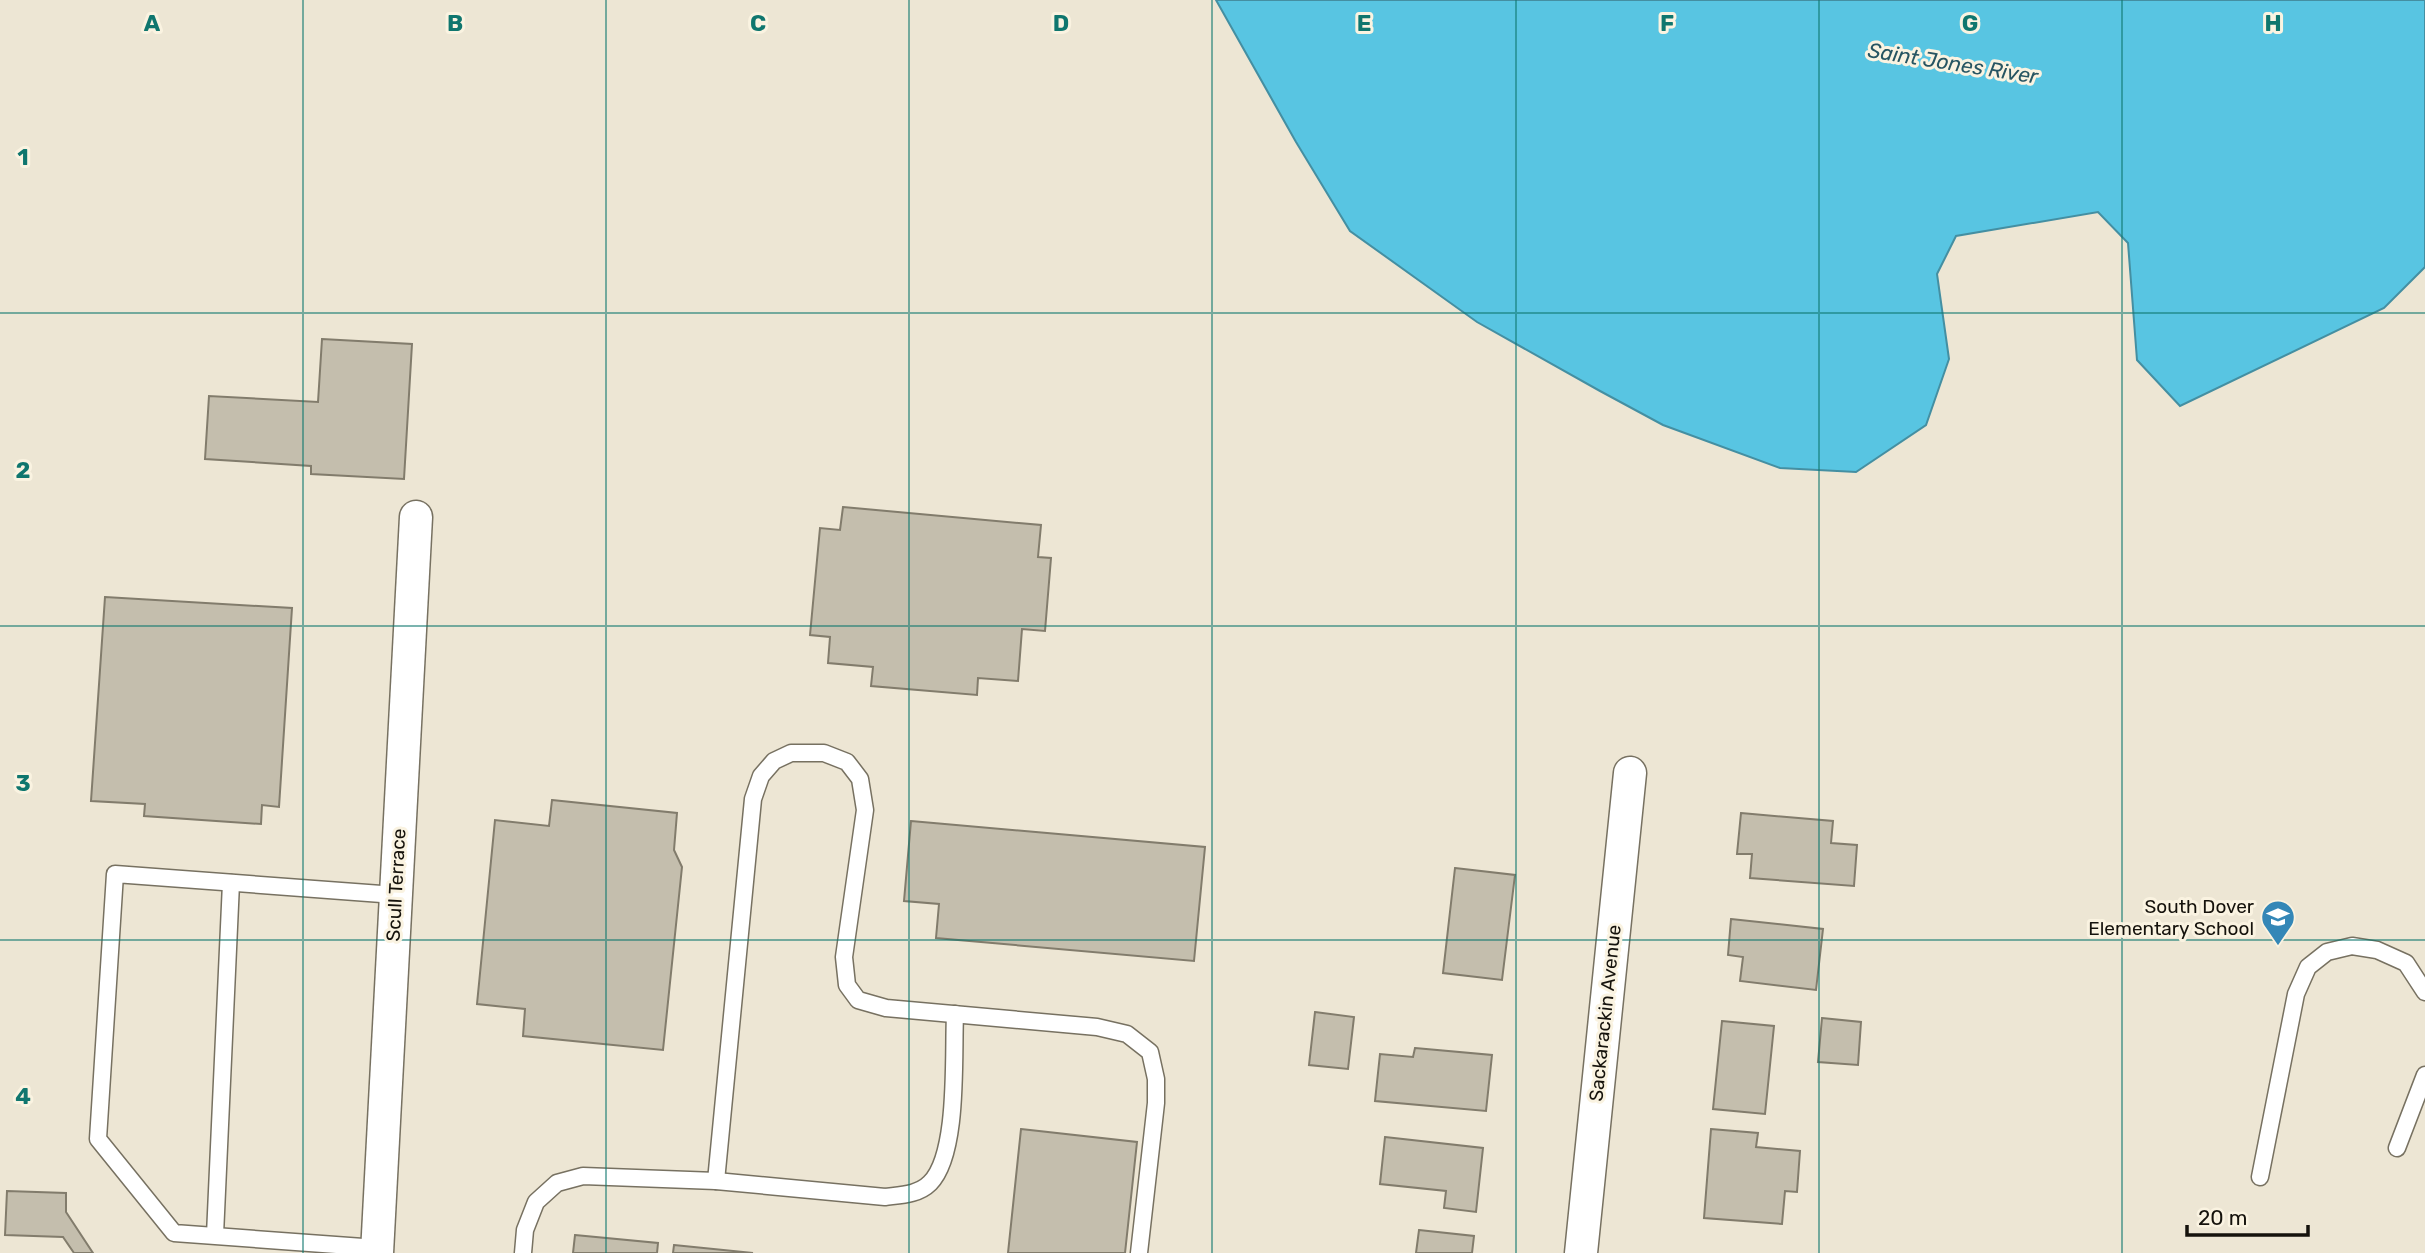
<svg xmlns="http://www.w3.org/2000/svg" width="2425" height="1253" viewBox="0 0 2425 1253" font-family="Rubik,sans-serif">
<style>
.water{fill:#58c5e2;stroke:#448fa2;stroke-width:2}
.building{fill:#c4bead;stroke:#827c6c;stroke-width:2}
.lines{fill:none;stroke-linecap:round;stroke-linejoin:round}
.service-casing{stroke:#777161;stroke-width:19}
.minor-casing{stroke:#777161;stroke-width:35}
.service{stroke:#fff;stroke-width:16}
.minor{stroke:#fff;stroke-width:32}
.grid{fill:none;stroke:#0f766e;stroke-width:2;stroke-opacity:0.55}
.labels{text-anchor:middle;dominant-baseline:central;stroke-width:6;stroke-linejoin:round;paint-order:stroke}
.street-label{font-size:19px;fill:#15120c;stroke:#faf3e1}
.poi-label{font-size:19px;fill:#15120c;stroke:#faf3e1;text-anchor:end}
.water-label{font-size:21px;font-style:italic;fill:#275562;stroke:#faf3e1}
.grid-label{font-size:23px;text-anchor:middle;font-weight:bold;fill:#0f766e;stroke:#faf3e1;stroke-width:6;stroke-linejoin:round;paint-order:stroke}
</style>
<rect width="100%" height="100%" fill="#ede6d4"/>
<path class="water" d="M1216,0H2425V267L2384,308L2180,406L2137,360L2128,243L2098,212L1956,236L1937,274L1949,359L1926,425L1856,472L1780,468L1663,425L1600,391L1477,322L1350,231L1296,142Z"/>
<g class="building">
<path d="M322,339L412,344L404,479L311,474V466L205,459L209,396L318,402Z"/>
<path d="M843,507L1041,525L1038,557L1051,558L1045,631L1022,629L1018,681L978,678L977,695L871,686L873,667L828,663L830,637L810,635L820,528L840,530Z"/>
<path d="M105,597L292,608L279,807L262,805L261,824L144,816L145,804L91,801Z"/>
<path d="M552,800L677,813L674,850L682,867L663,1050L523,1036L525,1009L477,1004L495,820L549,826Z"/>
<path d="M1741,813L1833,821L1831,843L1857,845L1854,886L1750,878L1752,854H1737Z"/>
<path d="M911,821L1205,847L1194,961L936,938L939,904L904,901Z"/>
<path d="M1455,868L1515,875L1502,980L1443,973Z"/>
<path d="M1731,919L1823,929L1816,990L1740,981L1743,957L1728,955Z"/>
<path d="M1315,1012L1354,1017L1348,1069L1309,1065Z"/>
<path d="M1822,1018L1861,1022L1858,1065L1818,1062Z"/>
<path d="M1722,1021L1774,1026L1765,1114L1713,1109Z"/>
<path d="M1415,1048L1492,1055L1486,1111L1375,1101L1380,1054L1413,1057Z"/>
<path d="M1021,1129L1137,1142L1125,1253H1008Z"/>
<path d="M1711,1129L1758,1133L1756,1147L1800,1151L1797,1192L1785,1191L1782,1224L1704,1218Z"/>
<path d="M1385,1137L1483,1148L1476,1212L1444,1208L1446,1191L1380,1184Z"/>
<path d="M7,1191L66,1193V1212L93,1253H74L63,1237L5,1235Z"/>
<path d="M1419,1230L1474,1236L1472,1253H1416Z"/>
<path d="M575,1235L658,1243L657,1253H573Z"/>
<path d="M674,1245L753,1253H673Z"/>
</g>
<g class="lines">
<g class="service-casing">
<g id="service">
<path d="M2397,1148L2425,1075"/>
<path d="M2260,1177L2296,994L2308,967L2327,952L2352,946L2377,950L2406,963L2425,992"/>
<path d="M716,1181L885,1197C900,1195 918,1195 930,1183C959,1154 953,1056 955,1014"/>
<path d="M215,1235L231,883"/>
<path d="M377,1248L174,1233L98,1139L115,874L395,895"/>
<path d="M523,1253L525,1230L536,1202L557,1183L583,1176L716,1181L753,799L761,776L774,761L791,753H824L847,762L860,779L865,810L844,957L847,985L858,1000L886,1008L1097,1027L1127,1034L1150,1052L1156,1079V1103L1139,1253"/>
</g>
</g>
<g class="minor-casing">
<g id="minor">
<path d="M377,1253L416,517"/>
<path d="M1581,1253L1630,773"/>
</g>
</g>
<use href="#service" class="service"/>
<use href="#minor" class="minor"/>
</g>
<path class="grid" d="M303,0V1253M606,0V1253M909,0V1253M1212,0V1253M1516,0V1253M1819,0V1253M2122,0V1253M0,313H2425M0,626H2425M0,940H2425"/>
<defs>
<g id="school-pin" transform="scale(1.75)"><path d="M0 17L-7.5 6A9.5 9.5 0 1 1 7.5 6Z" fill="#3487b7" stroke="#faf3e1"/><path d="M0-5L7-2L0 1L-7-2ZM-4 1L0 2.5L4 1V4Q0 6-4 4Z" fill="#fff"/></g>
</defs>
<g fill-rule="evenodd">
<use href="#school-pin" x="2278" y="917"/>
</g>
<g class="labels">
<g class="street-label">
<text transform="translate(396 885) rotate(-87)">Scull Terrace</text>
<text transform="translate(1605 1013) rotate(-84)">Sackarackin Avenue</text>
</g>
<g class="poi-label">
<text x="2254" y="906">South Dover<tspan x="2254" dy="22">Elementary School</tspan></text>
</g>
<g class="water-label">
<text transform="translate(1953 63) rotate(9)">Saint Jones River</text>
</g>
</g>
<g class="grid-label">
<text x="152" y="31">A</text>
<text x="455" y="31">B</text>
<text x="758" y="31">C</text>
<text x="1061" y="31">D</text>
<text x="1364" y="31">E</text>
<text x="1667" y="31">F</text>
<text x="1970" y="31">G</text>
<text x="2273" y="31">H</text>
<text x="23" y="165">1</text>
<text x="23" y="478">2</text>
<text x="23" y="791">3</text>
<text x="23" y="1104">4</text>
</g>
<path d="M2187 1225v10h121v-10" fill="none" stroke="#15120c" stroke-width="3.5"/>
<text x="2198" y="1225" font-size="21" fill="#15120c" stroke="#faf3e1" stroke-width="5" paint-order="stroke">20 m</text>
</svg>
